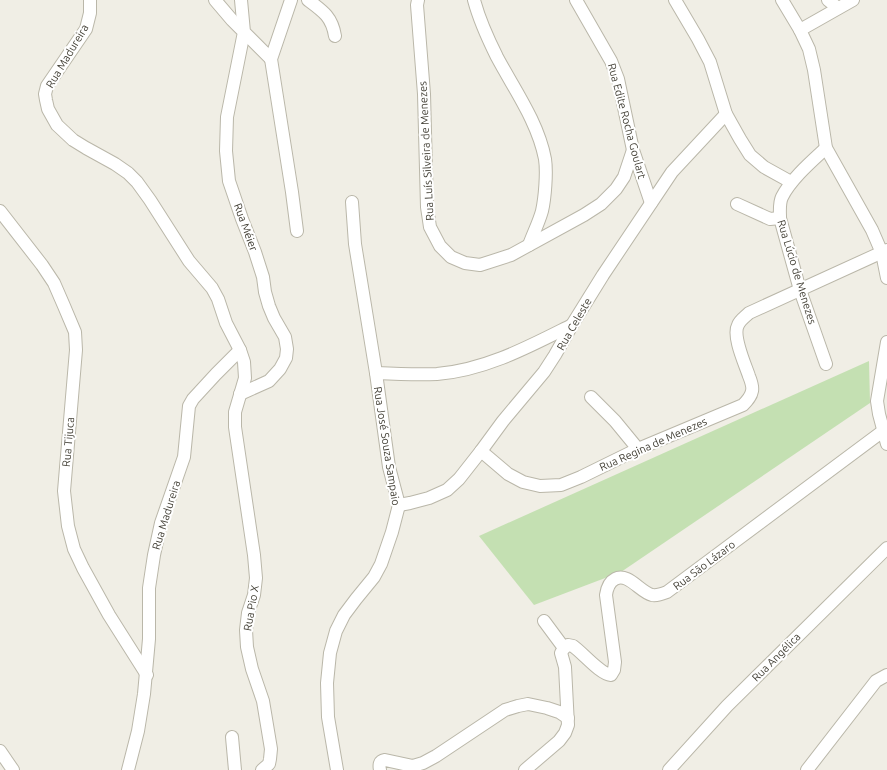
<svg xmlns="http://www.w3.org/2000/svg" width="887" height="770" viewBox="0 0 887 770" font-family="Ubuntu,sans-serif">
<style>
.green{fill:#c4e0b2}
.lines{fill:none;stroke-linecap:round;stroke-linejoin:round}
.minor-casing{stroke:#bab7a9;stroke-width:14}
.minor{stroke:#fff;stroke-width:12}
.labels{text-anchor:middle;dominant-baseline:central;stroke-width:4;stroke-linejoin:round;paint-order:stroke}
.street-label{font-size:11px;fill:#423f35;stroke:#fff}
</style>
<rect width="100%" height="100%" fill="#f0eee5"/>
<path class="green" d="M869,361L870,403L621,572L534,605L479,536Z"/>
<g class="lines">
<g class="minor-casing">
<g id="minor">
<path d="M90,0V13L86,29L47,86L45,94L46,100L48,109L57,125L73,140L86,148L115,164L128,173L137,182L150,200L189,261L212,288L218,299L226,323L240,350L244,362L245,378L235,412V427L254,555L256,578L254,595L248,613L246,630L247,647L252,669L263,701L271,749L270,759L269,764L262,770"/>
<path d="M215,0L232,20L244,32L227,117L226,151L229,181L242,219L255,252L263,277L265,292L269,306L274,318L285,337L287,349L286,358L280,369L269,381L240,394"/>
<path d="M241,0L244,32L271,59"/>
<path d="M291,0L271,59L292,192L297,231"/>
<path d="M308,0C323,11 332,17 335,36"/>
<path d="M418,0L417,5L424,94L427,207L430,227L440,246L451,257L465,263L480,265L511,255L584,215L601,204L616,189L624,177L633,150"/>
<path d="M474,0C479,19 488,39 497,57C514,89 538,122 545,159C547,172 545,198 542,211C539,222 533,234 529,245"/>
<path d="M576,0L611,61L618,79L633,150L651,203"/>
<path d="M675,0L698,39L710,62L726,114L740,139L750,155L764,167L791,182"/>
<path d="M782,0L800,30L809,49L814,70L826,148L872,230L882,253L887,278"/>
<path d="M828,0L838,8"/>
<path d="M800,30L853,0"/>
<path d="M737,204L770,219L780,218"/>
<path d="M0,211L42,265L54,283L64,306L75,332L76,350L64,491L68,526L74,549L83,568L109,615L147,675"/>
<path d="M887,342L877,401L879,414L887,444"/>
<path d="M826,364L800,290L780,218C780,211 779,203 782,197C791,179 812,161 826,148"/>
<path d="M376,373C396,374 417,375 437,374C486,370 530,346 572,325"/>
<path d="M591,397L615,421L638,449"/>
<path d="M481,451L508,474L523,482L540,486L561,485L581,477L638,449L743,405C747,401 751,397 752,391C753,387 751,381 749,376C745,364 732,336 738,325C740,320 745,317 749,313L887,250"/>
<path d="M399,505L410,503L429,498L447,490L459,479L481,451L503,421L544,372L555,355L572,325L603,275L672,172L726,114"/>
<path d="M544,621L564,648L568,645L573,646C583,653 600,674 611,675L614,670L615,662L606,595C607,588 609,582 615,579C628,572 640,592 652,595C657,596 662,594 667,592L883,431"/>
<path d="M232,737L235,770"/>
<path d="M0,751L13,770"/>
<path d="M128,770L138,731L144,694L149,639V588L154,555L161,523L184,457L189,406L193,399L216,374L240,350"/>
<path d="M337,770L328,717L327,683L330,653L336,631L344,615L356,599L374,577L381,564L392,532L399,505L389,467L376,373L355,244L352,202"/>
<path d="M380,770C379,765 379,761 385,760L413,766L423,763L436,756L505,710L518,706L528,704L547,708L559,712L568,718"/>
<path d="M525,770L559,741L565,733L568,725L565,667L561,653L564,648"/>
<path d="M669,770L727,706L887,548"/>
<path d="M807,770L876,681L887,675"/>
</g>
</g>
<use href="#minor" class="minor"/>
</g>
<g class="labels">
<g class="street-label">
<text transform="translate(67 56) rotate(-59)">Rua Madureira</text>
<text transform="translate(627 121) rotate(75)">Rua Edite Rocha Goulart</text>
<text transform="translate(426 151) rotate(-93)">Rua Luís Silveira de Menezes</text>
<text transform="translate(246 227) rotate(70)">Rua Méier</text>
<text transform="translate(797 272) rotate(73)">Rua Lúcio de Menezes</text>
<text transform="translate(574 324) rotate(-60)">Rua Celeste</text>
<text transform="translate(68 442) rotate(-85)">Rua Tijuca</text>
<text transform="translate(653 444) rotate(-24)">Rua Regina de Menezes</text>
<text transform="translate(387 446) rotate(81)">Rua José Souza Sampaio</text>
<text transform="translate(166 515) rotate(-73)">Rua Madureira</text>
<text transform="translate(704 565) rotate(-37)">Rua São Lázaro</text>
<text transform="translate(251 608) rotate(-80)">Rua Pio X</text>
<text transform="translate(776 657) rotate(-45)">Rua Angélica</text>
</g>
</g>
</svg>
